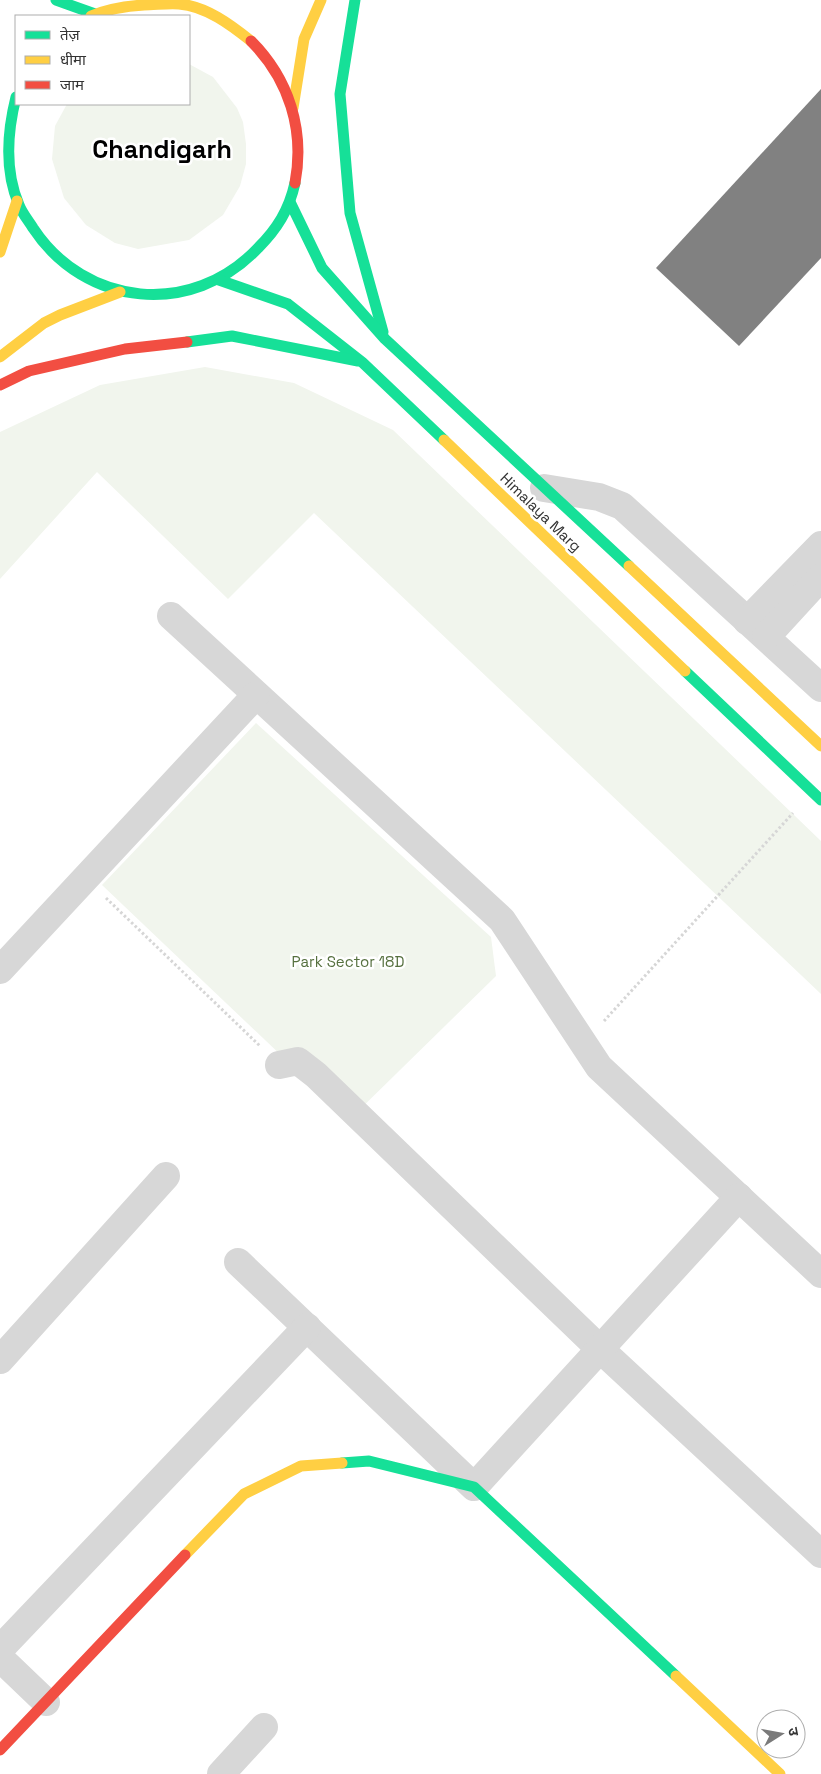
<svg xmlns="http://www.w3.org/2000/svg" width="821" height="1774" viewBox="0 0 821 1774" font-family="'Space Grotesk','Noto Sans Devanagari',sans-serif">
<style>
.green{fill:#f1f5ed}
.building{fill:#818181}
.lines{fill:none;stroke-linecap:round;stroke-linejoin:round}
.path{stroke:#d6d6d6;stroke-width:3;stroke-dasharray:2.5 2.5;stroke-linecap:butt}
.street{stroke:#d7d7d7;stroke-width:28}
.fast{stroke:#16e098;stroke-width:11}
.slow{stroke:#ffcf43;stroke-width:11}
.jam{stroke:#f24e42;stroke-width:11}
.labels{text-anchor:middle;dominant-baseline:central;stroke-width:5;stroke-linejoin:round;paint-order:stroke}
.street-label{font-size:15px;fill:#333;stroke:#fff}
.park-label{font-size:15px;fill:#56703f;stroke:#fff}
.town-label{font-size:25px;font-weight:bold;fill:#000;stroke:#fff}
</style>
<rect width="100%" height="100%" fill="#fff"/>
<g class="green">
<path d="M189,64L213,77L237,108L243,122L246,144V164L240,186L223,215L189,240L138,249L115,243L86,225L64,198L52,159L55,126L67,104H189Z"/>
<path d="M205,367L294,383L393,430L821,841V994L314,513L228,599L97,472L0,579V432L100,385Z"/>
<path d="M256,723L491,937L496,976L349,1120L102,885Z"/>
</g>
<path class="building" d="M821,89V258L739,346L656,268Z"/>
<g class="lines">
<g class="path">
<path d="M106,898L260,1046"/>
<path d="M604,1021L793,813"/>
</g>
<g class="street">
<path d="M544,488L599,497L622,506L821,688"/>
<path d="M171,616L502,920L599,1067L821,1274"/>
<path d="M747,621L821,545"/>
<path d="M766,637L821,577"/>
<path d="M0,970L256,695"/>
<path d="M279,1065L298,1061L316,1075L600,1349L821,1554"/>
<path d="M238,1262L474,1487L739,1197"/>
<path d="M0,1360L166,1176"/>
<path d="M0,1649L307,1327"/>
<path d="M0,1658L46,1702"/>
<path d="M221,1774L264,1727"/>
</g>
<g class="fast">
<path d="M56,0L95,14"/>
<path d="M355,0L340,94L350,213L383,332"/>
<path d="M16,97C7,133 4,170 19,205C22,213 28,220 33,228C85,307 192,318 258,248C277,229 289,210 295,183"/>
<path d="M290,202L322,268L385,339L629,566"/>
<path d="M219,280L288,304L362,362L444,440"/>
<path d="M187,342L232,336L358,361"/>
<path d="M685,671L821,800"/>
<path d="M342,1463L369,1461L474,1487L676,1676"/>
</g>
<g class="slow">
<path d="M91,16C108,9 126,6 144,5C155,5 168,3 179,4C206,6 231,25 251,41"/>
<path d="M293,108L304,39L321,0"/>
<path d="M0,252L17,201"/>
<path d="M0,357L44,323L60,315L120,292"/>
<path d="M444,440L685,671"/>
<path d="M629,566L821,746"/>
<path d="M185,1555L244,1494L301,1466L342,1463"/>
<path d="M676,1676L780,1774"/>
</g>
<g class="jam">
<path d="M251,41C289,79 305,130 295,183"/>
<path d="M0,385L29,371L125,349L187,342"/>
<path d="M0,1750L185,1555"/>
</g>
</g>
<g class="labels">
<g class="street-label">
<text transform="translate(541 512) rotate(44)">Himalaya Marg</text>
</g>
<g class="park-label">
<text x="348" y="961">Park Sector 18D</text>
</g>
<g class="town-label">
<text x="162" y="149">Chandigarh</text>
</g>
</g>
<rect x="15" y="15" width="175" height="90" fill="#ffffff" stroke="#adadad"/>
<rect x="25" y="31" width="25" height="8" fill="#16e098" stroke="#adadad"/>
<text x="60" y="40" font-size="15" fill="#333333">तेज़</text>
<rect x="25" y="56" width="25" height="8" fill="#ffcf43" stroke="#adadad"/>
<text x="60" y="65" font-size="15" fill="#333333">धीमा</text>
<rect x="25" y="81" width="25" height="8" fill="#f24e42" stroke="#adadad"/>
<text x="60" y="90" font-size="15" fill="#333333">जाम</text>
<g transform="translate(781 1734) rotate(79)"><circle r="24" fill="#ffffff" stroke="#adadad"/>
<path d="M0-4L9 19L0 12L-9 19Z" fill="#7a7a7a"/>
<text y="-8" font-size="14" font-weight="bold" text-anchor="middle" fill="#333333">उ</text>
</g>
</svg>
